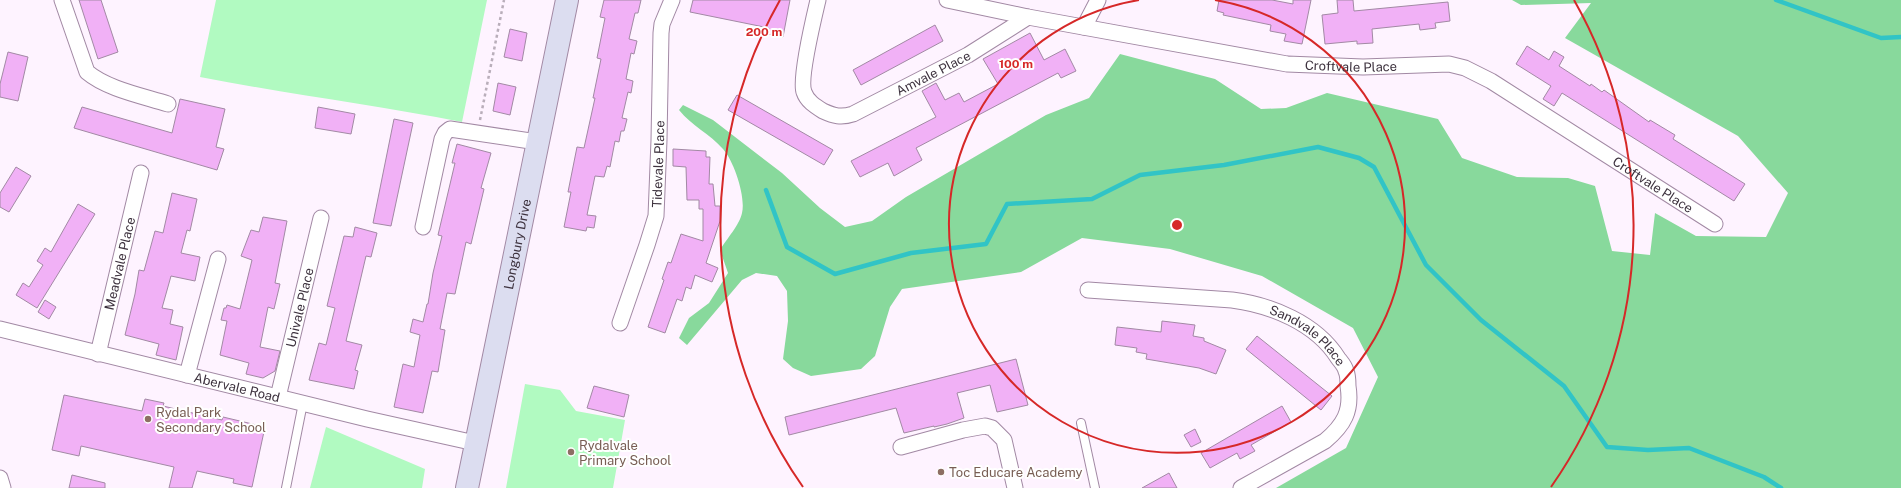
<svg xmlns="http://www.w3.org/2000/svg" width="1901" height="488" viewBox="0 0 1901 488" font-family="'Public Sans',sans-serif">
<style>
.green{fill:#b1fac1}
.forest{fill:#88d99c}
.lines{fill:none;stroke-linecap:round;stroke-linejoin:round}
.stream{stroke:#31c4c6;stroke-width:4.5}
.building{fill:#f1b1f6;stroke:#a289a4}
.lane-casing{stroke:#a289a4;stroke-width:10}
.street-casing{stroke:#a289a4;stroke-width:17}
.secondary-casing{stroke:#a289a4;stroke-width:24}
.path{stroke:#b9aeba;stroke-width:2.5;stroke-dasharray:3 3;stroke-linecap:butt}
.lane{stroke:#fff;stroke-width:8}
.street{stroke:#fff;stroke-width:15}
.secondary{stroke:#dcddf0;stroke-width:22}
.ring{fill:none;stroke:#d62828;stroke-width:2}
.education-dot{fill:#8d6e63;stroke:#fff;stroke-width:1.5}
.labels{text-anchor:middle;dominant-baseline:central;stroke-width:4;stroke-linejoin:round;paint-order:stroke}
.street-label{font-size:13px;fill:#3e333f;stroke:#fff}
.education-label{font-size:13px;fill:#785e54;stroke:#fff;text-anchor:start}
.centre{fill:#d62828;stroke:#fff;stroke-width:2}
.ring-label{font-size:12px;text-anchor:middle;font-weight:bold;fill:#d62828;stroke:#fff;stroke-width:4;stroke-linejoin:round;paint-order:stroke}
</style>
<rect width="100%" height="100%" fill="#fef3ff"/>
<g class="green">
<path d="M216,0H487L462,122C375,105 287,94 200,77Z"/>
<path d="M525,384L560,390L576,411L625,420L613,488H506Z"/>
<path d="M326,427L425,469L422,488H310Z"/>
</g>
<path class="forest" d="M1512,0H1901V488H1276L1346,448L1378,377L1353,328L1262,276L1170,249L1082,238L1021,272L902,289L890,307L875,356L861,369L811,376L793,368L783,359L788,321L787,291L777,276L756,273L742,280L687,345L679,338L689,318L709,303L728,273L720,250C726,240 740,224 742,213C746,197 734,161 723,149C710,134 692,126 679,110L683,105L713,120L782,173L820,208L845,227L872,221L906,197L1046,115L1089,98L1120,54L1215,79L1261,109L1286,108L1327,93L1438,119L1462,158L1517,177L1568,178L1595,186L1612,251L1650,255L1655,213L1696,236L1766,237L1788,193L1738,136L1565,38L1591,3L1521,5Z"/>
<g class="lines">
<g class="stream">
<path d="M1776,0L1881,38L1901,37"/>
<path d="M766,190L787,247L835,274L911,253L986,244L1007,204L1092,199L1140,175L1224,165L1318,147L1359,158L1374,167L1426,265L1481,320L1564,386L1607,447L1648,450L1689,448L1764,477L1781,488"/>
</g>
</g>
<g class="building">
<path d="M79,0H101L118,52L98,59Z"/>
<path d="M604,0H641L638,13H635L629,39L637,41L634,54L631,53L626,79L633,81L631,93L628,92L622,118L627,119L624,131H621L619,142L615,141L610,167L607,166L604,177L595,176L587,215L596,216L594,228L587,227L586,231L564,227L571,192H568L577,147L584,148L595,98H593L601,59L597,58L605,18L600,17Z"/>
<path d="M693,0H790L783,37L768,34L769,28L690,12Z"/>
<path d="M1219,0H1272L1293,4V0H1311L1302,44L1284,41L1286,34L1270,31L1271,25L1223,15L1224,13L1217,11Z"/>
<path d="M1337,0H1353L1354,11L1448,2L1450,21L1435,23L1436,28L1420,30L1419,24L1372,29L1373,43L1357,44V41L1325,44L1322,15L1338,13Z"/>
<path d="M935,25L943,41L861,85L853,70Z"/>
<path d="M510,29L527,33L522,61L504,57Z"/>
<path d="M1030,33L1044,60L1065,49L1076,71L1061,78L1058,73L916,148L922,160L894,176L888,163L860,177L851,161L936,117L922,91L936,83L945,100L959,93L964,102L998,84L983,59Z"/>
<path d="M1527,46L1549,60L1554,51L1564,57L1559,66L1590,86L1591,84L1602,92L1604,90L1649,122L1650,120L1675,135L1673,139L1745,184L1734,201L1562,93L1554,106L1543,99L1551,86L1516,64Z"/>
<path d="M8,52L28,57L18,101L0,97V84Z"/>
<path d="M498,83L516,87L510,115L493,111Z"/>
<path d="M737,95L833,150L824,165L728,110Z"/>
<path d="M180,99L225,109L216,147L224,149L217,170L74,128L82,107L172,133Z"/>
<path d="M318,107L355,114L351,134L315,128Z"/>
<path d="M394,119L413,123L391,226L373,223Z"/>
<path d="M457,144L491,153L481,188L484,189L471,244L466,242L455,294L447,293L440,329L445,330L438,372L432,371L423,413L394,407L403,364L414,367L420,335L410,332L413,319L423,322L427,304H428L433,273L442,236L438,235L455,163H452Z"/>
<path d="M673,149L706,151V157H710L709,184H713L715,206H720V221L706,263L718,268L712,282L695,275L691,289L686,287L682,301L677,299L665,333L648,327L664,280L662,279L668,262L671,263L681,234L703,241V209H699V200H687L686,167L673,166Z"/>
<path d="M16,167L31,176L9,212L0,207V193Z"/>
<path d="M172,193L197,199L190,231L187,230L181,253L200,257L195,281L171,276L162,308L173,310L170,324L183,327L176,360L156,355L159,344L125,335L135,294L139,270L144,271L155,231L163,233Z"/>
<path d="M78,204L95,214L37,308L16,295L23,283L29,287L43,265L37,261L45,248L51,252Z"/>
<path d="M263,217L287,221L275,283L280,284L274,309L268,307L260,347L280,351L275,371L263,378L246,374L249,363L220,355L227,321L221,320L224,308H226L227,305L240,309L252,260L241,256L251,230L259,232Z"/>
<path d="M355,227L377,233L371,257L366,256L346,341L362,345L355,370L358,371L354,389L309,380L319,343L326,345L335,308L327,306L344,236L353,237Z"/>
<path d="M45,300L56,307L49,319L38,312Z"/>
<path d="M1162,321L1195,325L1193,336L1204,338V341L1226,350L1216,374L1199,368L1146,359L1147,354L1136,352L1137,348L1115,345L1117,327L1161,332Z"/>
<path d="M1257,336L1332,396L1321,410L1246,349Z"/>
<path d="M1016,359L1028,405L997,412L990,385L957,393L964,418L947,424L934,427V426L904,433L896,408L789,435L785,417Z"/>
<path d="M594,386L629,395L624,417L587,408Z"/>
<path d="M64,395L142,411L145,399L164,403L163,406L222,420L223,417L265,427L252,487L233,483L234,479L197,471L192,488H169L174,467L81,446L79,456L52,450Z"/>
<path d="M1282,406L1291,422L1251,445L1255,451L1240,459L1237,453L1210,468L1201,453Z"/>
<path d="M1195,429L1201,442L1191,447L1184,435Z"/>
<path d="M1169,473L1177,488H1142Z"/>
<path d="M72,475L105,483V488H69Z"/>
</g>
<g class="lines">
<g class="lane-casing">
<g id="lane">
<path d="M1081,423L1095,488"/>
<path d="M286,488L303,403"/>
</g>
</g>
<g class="street-casing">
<g id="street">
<path d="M62,0L87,72C107,89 143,96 168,104"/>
<path id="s1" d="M818,0C814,17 799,79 804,92C807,101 815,106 823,111C834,116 841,118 853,114L968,55L1028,17"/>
<path id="s2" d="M947,0L1028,17L1287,64L1363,67L1449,64L1465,68L1491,81L1715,224"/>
<path d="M1084,27L1098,0"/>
<path d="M423,227L442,139L445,133L450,129L537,142"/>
<path id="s3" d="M1088,290L1232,300C1271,305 1316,323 1338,358C1341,362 1345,366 1346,371C1348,375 1348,381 1348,386C1352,411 1344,425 1325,441L1241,488"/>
<path id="s4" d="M620,323L647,245L656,216L659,140L661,33L662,24L672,0"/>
<path id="s5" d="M0,329L367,419L475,443"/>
<path id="s6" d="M98,354L141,173"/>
<path d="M187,375L218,259"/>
<path id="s7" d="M278,397L321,218"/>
<path d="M901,447L963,430L985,426L992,428L1004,440L1015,488"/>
<path d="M0,478L3,488"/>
</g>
</g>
<g class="secondary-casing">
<g id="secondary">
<path id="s8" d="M467,488L567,0"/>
</g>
</g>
<path class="path" d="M480,120L504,0"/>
<use href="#lane" class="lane"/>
<use href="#street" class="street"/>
<use href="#secondary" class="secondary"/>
</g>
<g class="ring">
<path d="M1215 0A228 228 0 1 1 1139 0"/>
<path d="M803 487A456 456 0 0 1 780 0M1574 0A456 456 0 0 1 1551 487"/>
</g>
<g class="education-dot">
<circle cx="148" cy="419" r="4"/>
<circle cx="571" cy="452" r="4"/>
<circle cx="941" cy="472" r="4"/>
</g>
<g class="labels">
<g class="street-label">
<text stroke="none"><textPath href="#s2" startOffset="410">Croftvale Place</textPath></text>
<text stroke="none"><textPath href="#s1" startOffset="242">Amvale Place</textPath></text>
<text stroke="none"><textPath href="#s4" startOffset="165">Tidevale Place</textPath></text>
<text stroke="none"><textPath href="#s2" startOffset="746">Croftvale Place</textPath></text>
<text stroke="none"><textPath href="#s8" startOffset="249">Longbury Drive</textPath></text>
<text stroke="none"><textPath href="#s6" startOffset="93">Meadvale Place</textPath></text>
<text stroke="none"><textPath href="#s7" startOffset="92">Univale Place</textPath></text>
<text stroke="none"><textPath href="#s3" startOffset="230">Sandvale Place</textPath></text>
<text stroke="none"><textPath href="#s5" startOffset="244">Abervale Road</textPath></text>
</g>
<g class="education-label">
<text x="156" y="412">Rydal Park<tspan x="156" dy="15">Secondary School</tspan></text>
<text x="579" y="445">Rydalvale<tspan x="579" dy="15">Primary School</tspan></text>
<text x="949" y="472">Toc Educare Academy</text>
</g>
</g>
<circle cx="1177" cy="225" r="6" class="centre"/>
<g class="ring-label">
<text x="764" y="36">200 m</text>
<text x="1016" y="68">100 m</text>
</g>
</svg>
